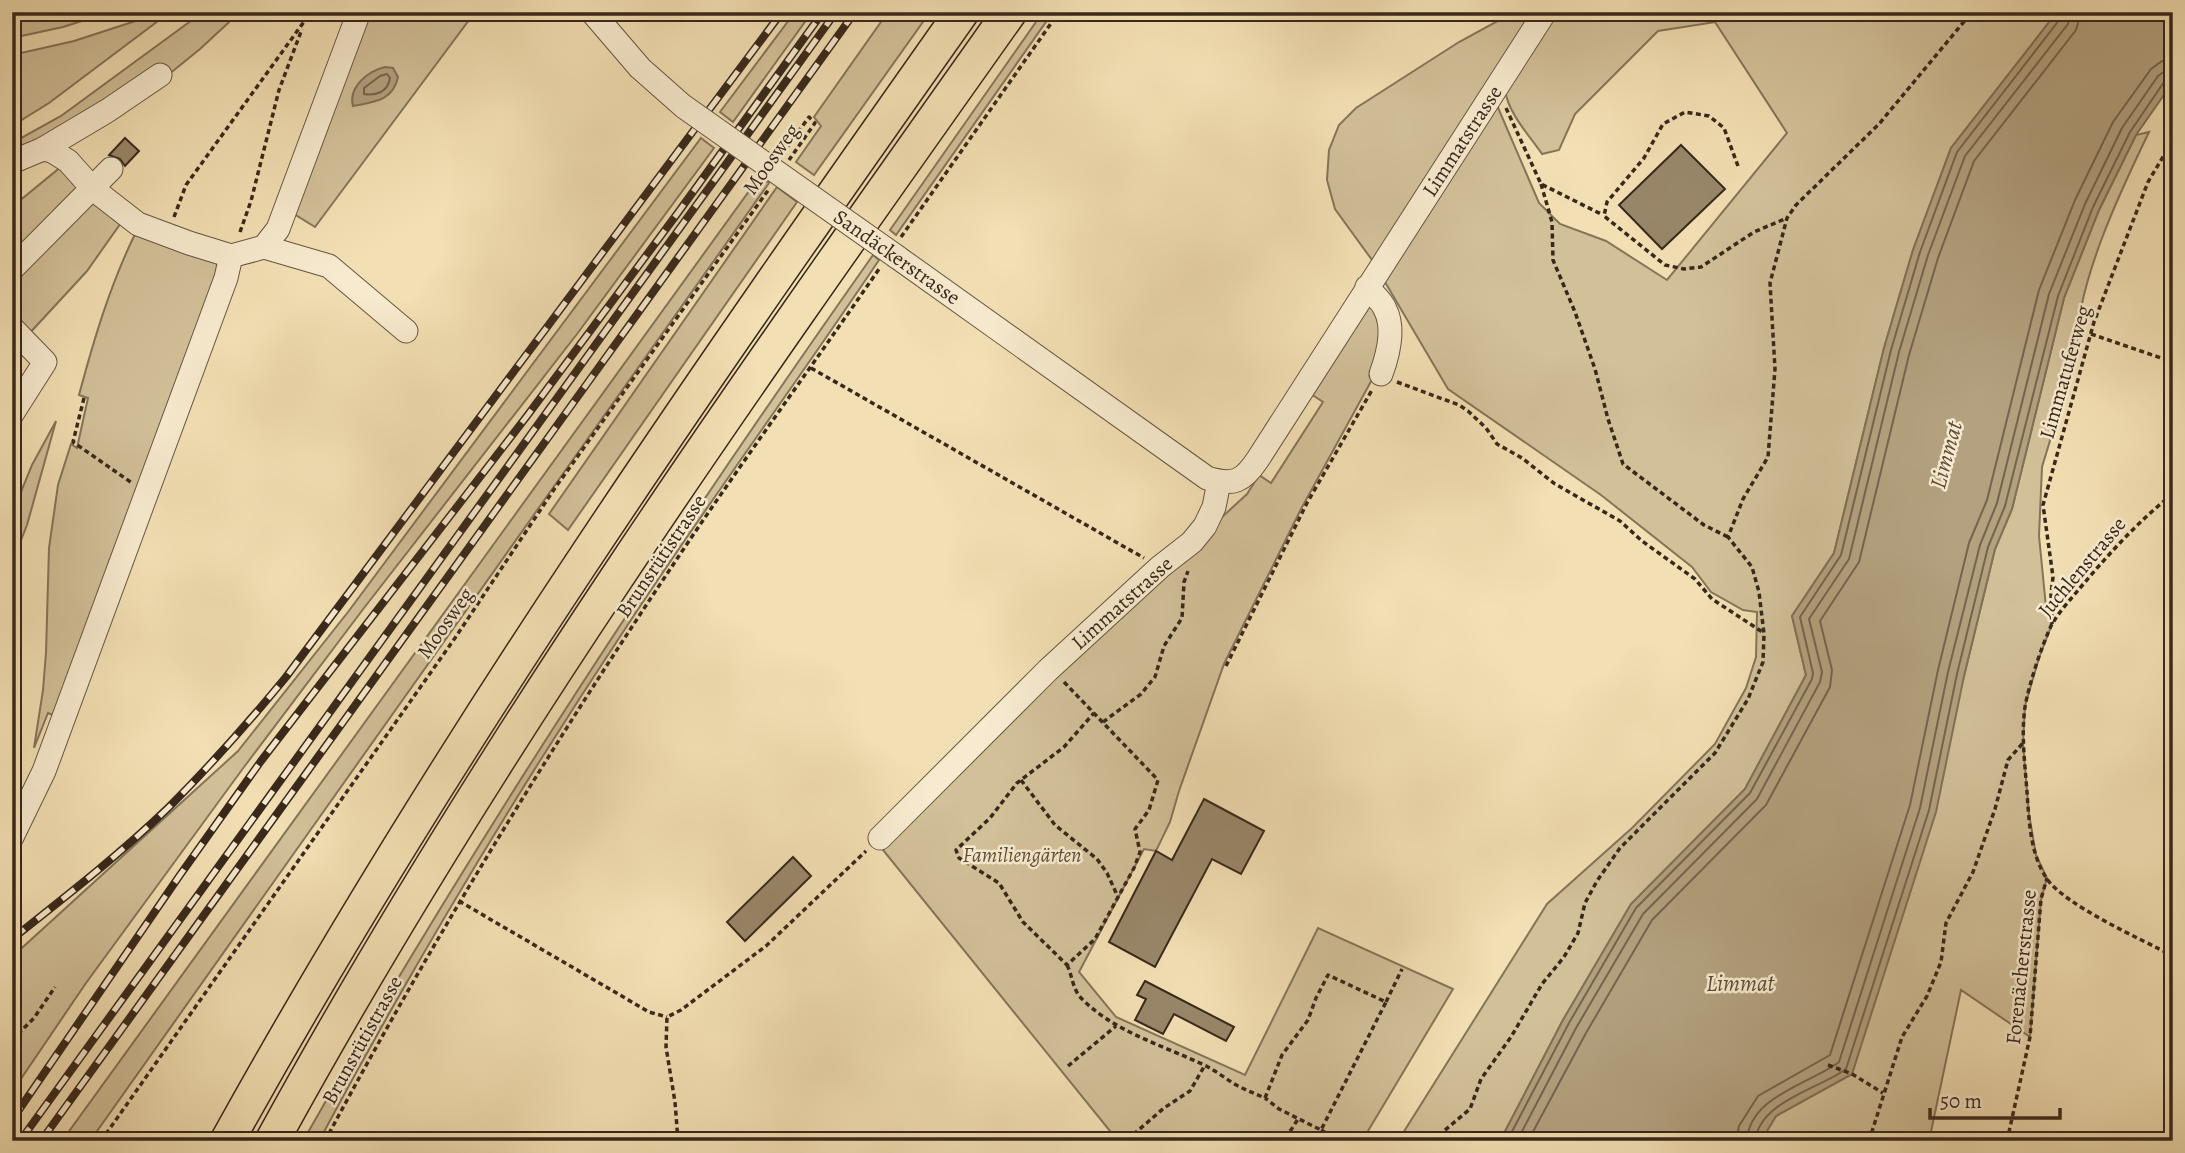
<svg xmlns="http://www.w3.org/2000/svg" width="2185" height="1153" viewBox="0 0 2185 1153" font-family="Alegreya,serif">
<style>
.green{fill:#d2c099;stroke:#85745a;stroke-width:2}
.water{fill:#b3a17f;stroke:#827157;stroke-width:2}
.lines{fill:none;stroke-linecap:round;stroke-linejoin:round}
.shore{stroke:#76644d;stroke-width:2}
.building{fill:#99876a;stroke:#38281b;stroke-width:2}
.minor-casing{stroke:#665641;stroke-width:25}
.highway-casing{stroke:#38281b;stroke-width:36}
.path{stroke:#38281b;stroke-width:3.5;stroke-dasharray:5 3.5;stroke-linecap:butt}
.minor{stroke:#f7eace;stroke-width:23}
.highway{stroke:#f2dfb3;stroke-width:33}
.rail-casing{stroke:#38281b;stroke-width:8}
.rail{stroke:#f7eace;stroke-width:5;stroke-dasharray:16;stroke-linecap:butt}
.minor-bridge-casing{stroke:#665641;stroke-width:25;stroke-linecap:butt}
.minor-bridge{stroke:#f7eace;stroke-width:23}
.labels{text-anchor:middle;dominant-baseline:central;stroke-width:5;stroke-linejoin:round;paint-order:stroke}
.street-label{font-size:21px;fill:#38281b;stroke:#f7eace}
.park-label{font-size:21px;font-style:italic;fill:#5e4e3a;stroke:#f7eace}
.water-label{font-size:23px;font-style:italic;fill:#5d4c39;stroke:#f7eace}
</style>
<rect width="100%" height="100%" fill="#f2dfb3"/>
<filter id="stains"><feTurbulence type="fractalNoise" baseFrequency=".00286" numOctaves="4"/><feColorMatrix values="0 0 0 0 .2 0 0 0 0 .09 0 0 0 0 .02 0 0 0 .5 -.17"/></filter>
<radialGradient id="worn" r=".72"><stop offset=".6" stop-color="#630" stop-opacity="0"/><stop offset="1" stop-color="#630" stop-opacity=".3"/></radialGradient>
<g class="green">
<path d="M42,12H110L63,27L12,38V18Z"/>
<path d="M163,12H170L49,103L12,126V55L74,41Z"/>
<path d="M203,12H240L200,49L168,75L12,157V143L61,116Z"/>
<path d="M366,12H475L315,227L291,212Z"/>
<path d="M795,12H812L733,122L720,112Z"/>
<path d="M888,12H930L814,175L796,162L821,126L814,117Z"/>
<path d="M1043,12H1053L896,235L890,230Z"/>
<path d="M1514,12H1533L1487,82L1539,203L1560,224L1606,241L1667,280L1787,133L1715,22L1658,31L1575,114L1559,150L1542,154C1529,135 1508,113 1505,90L1552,12H2057L1951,148L1913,250L1884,348L1834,553L1792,616L1806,675L1745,789L1631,904L1563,1020L1500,1141H1390L1403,1133L1547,904L1632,828L1715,744L1746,688L1756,657L1757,612L1743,610L1711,592L1692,567L1601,495L1448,389L1372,260L1335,209L1327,180L1329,150L1339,125L1356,108L1459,42Z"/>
<path d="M2149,132C2121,190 2074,288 2077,352L2042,467L2039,536L2046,607L2052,624L2039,658L2025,706L2023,743L2029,814L2036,855L2047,878L2041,900L2030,1037L1961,990L1929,1141H1761L1776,1116L1852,1074L1964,676L1995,549L2012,509L2064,298L2099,210L2136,135Z"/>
<path d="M701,138L714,148L577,334L364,608L244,767L86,983L12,1092V957L238,751L348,612Z"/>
<path d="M62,166L82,188L12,264V207Z"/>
<path d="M760,176L769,183L90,1141H62Z"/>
<path d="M777,187L797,202L568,530L549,514Z"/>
<path d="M94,200L123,220L87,271L27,336L12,323V280Z"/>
<path d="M136,232L220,262L58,717L48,713L34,748L43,690L46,653L49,548L58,485L71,444L77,448L88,398L79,395C94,339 110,285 136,232Z"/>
<path d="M873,255L879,260C796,384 707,504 625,629C515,795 413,965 319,1141H303C477,835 670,543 873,255Z"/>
<path d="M1370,306L1382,317L1380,365L1301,509L1224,664L1179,791L1170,822L1156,851L1144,849L1079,972L1116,1017L1245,1075L1318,928L1453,989L1362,1141H1118L883,850L901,827L1113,618L1247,494L1259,475L1271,483L1323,402L1311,394L1364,307Z"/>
<path d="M56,421L27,525L12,563V514L32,465Z"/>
</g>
<g class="water">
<path d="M2057,12H2173V82L2136,135L2099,210L2064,298L2012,509L1995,549L1964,676L1936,812L1852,1074L1776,1116L1761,1141H1500L1563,1020L1631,904L1745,789L1806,675L1792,616L1834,553L1884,348L1913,250L1951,148Z"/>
<path d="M385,67L393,68L398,77C393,101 374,102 353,106C348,87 368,71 385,67Z"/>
</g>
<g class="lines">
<g class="shore">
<path d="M387,74L390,78C388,92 376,96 364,94V88L380,76Z"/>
<path d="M1507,1141L1569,1023L1636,908L1750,793L1812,679L1813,673L1800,617L1841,555L1891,350L1920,252L1957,152L2060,19L2062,12"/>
<path d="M1517,1141L1576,1028L1643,914L1757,799L1820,682L1822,672L1809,619L1849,559L1899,352L1928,255L1965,156L2068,24L2071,12"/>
<path d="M1528,1141L1586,1033L1652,920L1766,805L1830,687L1832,670L1820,621L1859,562L1909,355L1938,258L1974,161L2076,30L2081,12"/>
<path d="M1736,1141L1739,1126L1758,1096L1830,1055L1910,805L1938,670L1969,543L1987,500L2039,290L2075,200L2113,122L2151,69L2162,61L2173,60"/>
<path d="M1747,1141C1749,1096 1810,1084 1839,1062L1920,808L1948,672L1980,545L1997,503L2049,294L2085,204L2122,128L2158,76L2165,71L2173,70"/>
<path d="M1755,1141C1760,1101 1819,1089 1846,1069L1929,810L1957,674L1988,547L2005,506L2058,296L2093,207L2130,132L2164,82L2173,79"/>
</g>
</g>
<g class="building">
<path d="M125,138L139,151L125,166L120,159L109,155Z"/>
<path d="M1681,145L1725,189L1662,249L1619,205Z"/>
<path d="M1204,799L1264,831L1241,874L1212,859L1155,967L1109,942L1156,851L1172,860Z"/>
<path d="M793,857L811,876L745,941L727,922Z"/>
<path d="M1145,981L1234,1027L1226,1041L1174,1014L1163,1034L1135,1020L1146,999L1137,995Z"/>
</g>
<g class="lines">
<g class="minor-casing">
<g id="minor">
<path d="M43,149L107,111L160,75"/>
<path d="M12,162L43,149L52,151L68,161L93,189L138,224L189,243L231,256L264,247L278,229L359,12"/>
<path d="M264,247L329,266L406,331"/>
<path d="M897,257L1207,478C1233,486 1243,482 1258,459L1545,12"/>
<path d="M12,269L111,169"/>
<path d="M1367,287C1373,294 1382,301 1385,309C1395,328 1388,355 1381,374"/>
<path d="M12,328L45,362L12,414"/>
<path d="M12,837L44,771L226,278L231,256"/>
<path d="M880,838L1048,670L1160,567L1192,542L1205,526L1214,507L1219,482"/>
</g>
</g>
<g class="highway-casing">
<g id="highway">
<path d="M227,1141C445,747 703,379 962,12"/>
<path d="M272,1141C488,746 750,379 1010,12"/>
</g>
</g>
<g class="path">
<path d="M1506,108L1541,184L1603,215"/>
<path d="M783,153L809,117L815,123L789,160"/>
<path d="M1738,166L1724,128L1709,116L1685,112L1663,124L1644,158L1607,202L1604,216L1665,265L1684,269L1701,267L1754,232L1787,218"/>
<path d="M1541,184L1552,222L1553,260L1575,312L1595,369L1608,419L1623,464L1704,525L1728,537"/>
<path d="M174,217L186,185L311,12"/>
<path d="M240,232L251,201L279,90L302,29"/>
<path d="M901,237L1059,12"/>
<path d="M2091,334L2173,362"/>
<path d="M811,368L1144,558"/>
<path d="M1397,382L1459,405L1468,411L1486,428L1497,444L1522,458L1555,484L1620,521L1642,541L1695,579L1712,599L1764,633"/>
<path d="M84,398L73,442L132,483"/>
<path d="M2173,494C2138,521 2108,555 2080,588C2070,600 2058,613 2051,626C2041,648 2029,684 2025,707C2021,735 2025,764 2027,792C2029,820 2030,854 2047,879C2066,906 2141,939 2173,956"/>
<path d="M2052,624L2051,594L2053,577L2043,505L2094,322L2148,182L2173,140"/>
<path d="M1226,666L1307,503L1372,390"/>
<path d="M1064,682L1158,780L1149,810L1135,829L1140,852L1134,868L1095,939L1067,965L1023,922L999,883L959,858L956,850L990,818L1017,783L1064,747L1094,713"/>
<path d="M1103,722L1141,694L1155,677L1164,646L1182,618L1184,582L1188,571"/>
<path d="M1021,780L1055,825L1097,859L1107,873L1118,897"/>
<path d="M459,901L649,1012L667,1017"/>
<path d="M1067,965C1073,977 1072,989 1082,999C1115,1032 1162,1045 1204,1065C1217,1071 1228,1081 1240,1087C1248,1091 1256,1094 1265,1098L1282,1055L1308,1020L1316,998L1328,975L1386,1002L1321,1130L1279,1109L1265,1098"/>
<path d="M1386,1002L1402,969"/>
<path d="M12,1040L34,1018L55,987"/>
<path d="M1828,1065L1852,1074L1883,1093"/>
<path d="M1068,1066L1116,1026"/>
<path d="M1321,1130L1341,1141"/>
<path d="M1127,1140L1164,1108L1190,1091L1205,1065"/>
<path d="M101,1141L455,638L555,488L769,189"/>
<path d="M325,1141C436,933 559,734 691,538C752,448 817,359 879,269"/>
<path d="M678,1141L675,1102L666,1047L667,1017L681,1010L766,946L866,851"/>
<path d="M1276,1141L1291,1130L1298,1119"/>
<path d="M1432,1141L1470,1109L1481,1079L1511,1037L1542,984L1564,957L1578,933L1585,903L1597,881L1620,848L1715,753L1748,699L1763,662L1764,634L1759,592L1752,567L1728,537L1743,499L1768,457L1775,369L1770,283L1787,218L1796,205L1879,124L1972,12"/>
<path d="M1869,1141L1902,1037L1927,996L1941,962L1946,923L1973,872L1995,809L2008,760L2023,743"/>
<path d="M2007,1141L2030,1037L2041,899L2047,878"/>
</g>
<use href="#minor" class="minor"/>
<use href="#highway" class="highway"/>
<g class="rail-casing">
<g id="rail">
<path d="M12,939C65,897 119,855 168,808C210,766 249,722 286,677L782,12"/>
<path d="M12,1120L180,875L261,761L527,416L677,214L823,12"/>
<path d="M20,1141L836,12"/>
<path d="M41,1141L855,12"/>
</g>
</g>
<use href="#rail" class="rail"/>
<g class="minor-bridge-casing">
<path id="minor-bridge" d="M592,12L640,68L683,106L897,257"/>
</g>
<use href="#minor-bridge" class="minor-bridge"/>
</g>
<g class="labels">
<g class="street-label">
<text transform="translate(1462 141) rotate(-57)">Limmatstrasse</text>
<text transform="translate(771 159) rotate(-55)">Moosweg</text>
<text transform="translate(897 257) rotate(35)">Sandäckerstrasse</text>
<text transform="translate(2065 372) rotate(-74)">Limmatuferweg</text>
<text transform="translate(661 556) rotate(-56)">Brunsrütistrasse</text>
<text transform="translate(2082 567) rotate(-50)">Juchlenstrasse</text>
<text transform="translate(1122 603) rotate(-42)">Limmatstrasse</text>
<text transform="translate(445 623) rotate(-55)">Moosweg</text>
<text transform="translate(2021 967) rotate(-84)">Forenächerstrasse</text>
<text transform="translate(362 1040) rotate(-61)">Brunsrütistrasse</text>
</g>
<g class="park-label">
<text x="1022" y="855">Familiengärten</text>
</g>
<g class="water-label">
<text transform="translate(1946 455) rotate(-75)">Limmat</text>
<text x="1740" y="983">Limmat</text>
</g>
</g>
<rect width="2185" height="1153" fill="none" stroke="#f2dfb3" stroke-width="42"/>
<rect x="14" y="14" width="2157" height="1125" fill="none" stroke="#38281b" stroke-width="3.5"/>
<rect x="21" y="21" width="2143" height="1111" fill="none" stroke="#38281b" stroke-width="2"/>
<path d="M1930 1108v10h130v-10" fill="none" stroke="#38281b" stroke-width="3.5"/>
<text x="1940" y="1108" font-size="21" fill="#38281b" stroke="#f7eace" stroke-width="5" paint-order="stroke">50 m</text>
<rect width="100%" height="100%" filter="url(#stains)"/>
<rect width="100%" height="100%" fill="url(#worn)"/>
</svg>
